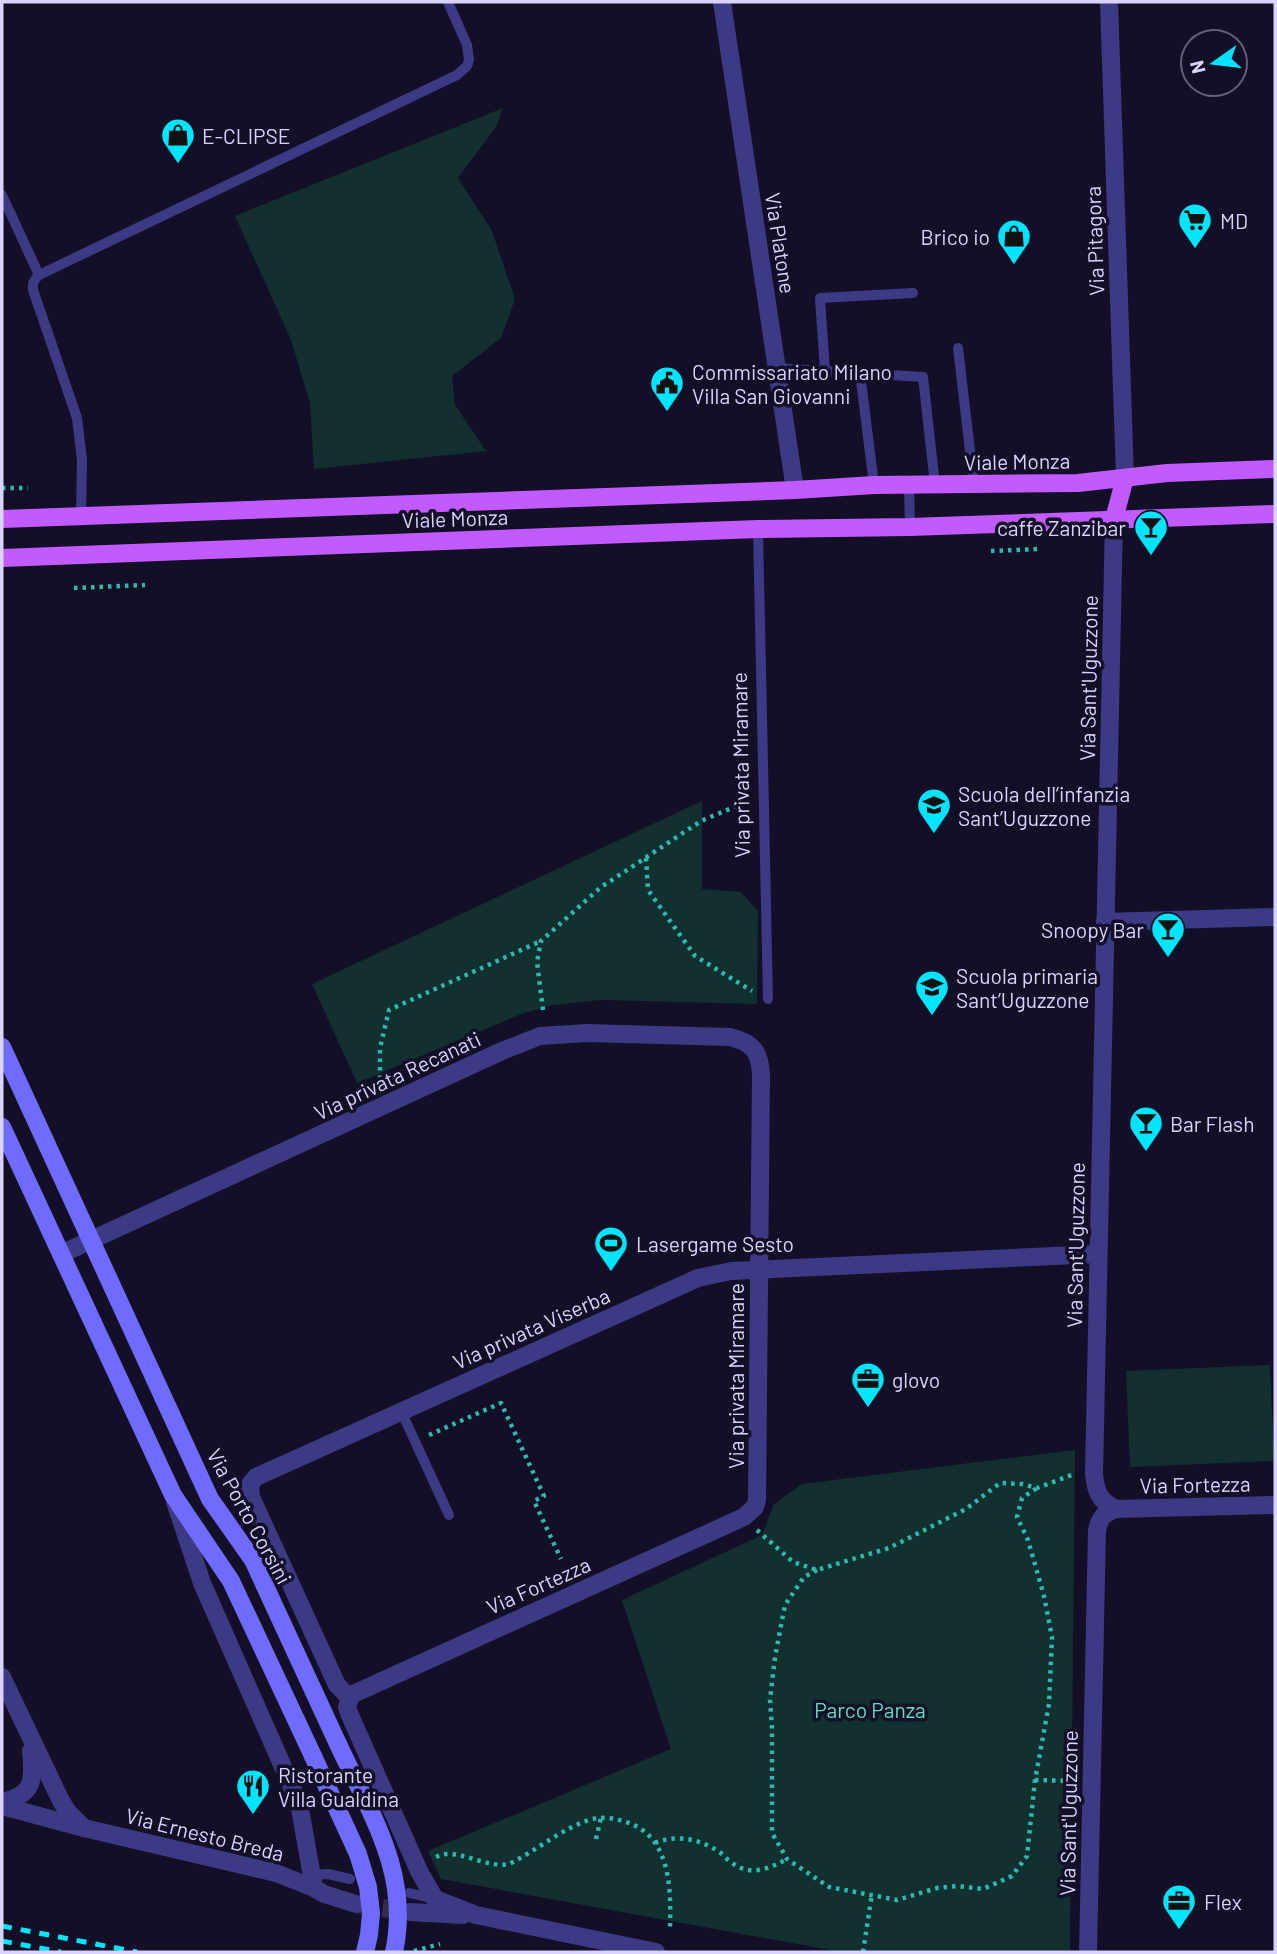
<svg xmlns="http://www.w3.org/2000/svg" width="1277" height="1954" viewBox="0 0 1277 1954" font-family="Barlow,sans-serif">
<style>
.green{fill:#12302f}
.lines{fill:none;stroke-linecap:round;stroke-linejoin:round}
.street-tunnel{stroke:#312d47;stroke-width:18;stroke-dasharray:18 9;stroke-linecap:butt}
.path{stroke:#2fb8b0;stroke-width:4.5;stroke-dasharray:3.5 5;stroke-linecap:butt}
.lane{stroke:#3d3a85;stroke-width:10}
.street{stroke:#3d3a85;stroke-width:18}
.secondary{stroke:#6f6bff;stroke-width:18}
.primary{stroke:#c25bff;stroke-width:18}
.rail{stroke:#00e5ff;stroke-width:5;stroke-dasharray:10 9;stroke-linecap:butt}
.secondary-bridge{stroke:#6f6bff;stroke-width:18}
.labels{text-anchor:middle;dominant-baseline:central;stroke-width:7;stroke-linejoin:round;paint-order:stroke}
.poi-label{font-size:21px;fill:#d9d4ff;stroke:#130f26;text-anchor:start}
.street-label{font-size:21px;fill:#d9d4ff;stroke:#130f26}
.park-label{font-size:21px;fill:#5fe0c0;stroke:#130f26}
</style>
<rect width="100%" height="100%" fill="#130f26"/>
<g class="green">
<path d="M503,108L496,127L458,178L492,231L515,299L501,338L452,376L455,405L486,451L314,469L310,403L291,340L235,216Z"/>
<path d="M702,801V889L741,892L758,911L757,1004L601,1000L552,1005L521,1014L357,1083L312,984Z"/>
<path d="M1270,1365L1274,1461L1130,1467L1126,1371Z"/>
<path d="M1075,1450L1070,1952H841L441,1879L428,1851L671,1749L622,1600L762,1535L774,1504L802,1484Z"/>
</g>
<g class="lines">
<path class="street-tunnel" d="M356,1904L410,1912"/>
<g class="path">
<path d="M2,488H28"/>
<path d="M991,551L1039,549"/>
<path d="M74,588L145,585"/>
<path d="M646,858L648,890L695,956L752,991"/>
<path d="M543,1010L537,962L541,941L601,887L612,880L701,821L746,802"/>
<path d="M380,1079V1048L389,1010L541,941"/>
<path d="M429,1435L501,1403L544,1496L534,1501L561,1559"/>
<path d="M757,1530L793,1562L817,1570L889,1548L966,1509L1000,1483L1022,1484L1037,1488L1074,1474"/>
<path d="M817,1570L804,1577L785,1605L775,1657L770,1700L772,1728V1833L787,1859L829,1887L897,1900L937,1888L957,1886L983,1889L1012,1876L1027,1856L1035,1780L1049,1704L1052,1637L1044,1596L1028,1540L1017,1517L1022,1498L1037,1488"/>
<path d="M1035,1780L1073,1781"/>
<path d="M596,1839L601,1818"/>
<path d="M655,1843C676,1834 699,1839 718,1851C723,1854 726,1859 731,1862C749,1877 769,1869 787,1859"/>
<path d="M436,1857C456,1846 485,1869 509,1864C536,1851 561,1829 589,1820C602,1816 614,1818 626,1822C671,1836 671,1889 670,1927"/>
<path d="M414,1951L440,1944"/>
<path d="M863,1952L872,1894"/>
</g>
<g class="lane">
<path d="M2,195L39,275"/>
<path d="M958,348L974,485"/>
<path d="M776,368L923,377L935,485"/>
<path d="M825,371L820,298L913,293"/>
<path d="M860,373L874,485"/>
<path d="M909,486L910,527"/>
<path d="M81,516L82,460L77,418L33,290C32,283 34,280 39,275L457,75L467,66L469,60L467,45L448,2"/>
<path d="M758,529L768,999"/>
<path d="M401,1411L449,1515"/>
<path d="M311,1875L328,1874L350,1879"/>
<path d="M409,1893L435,1899"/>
</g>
<g class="street">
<path d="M722,2L795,490"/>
<path d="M1109,2L1125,478"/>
<path d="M1114,519L1094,1474C1096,1492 1099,1501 1116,1509"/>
<path d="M1105,922L1275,917"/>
<path d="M61,1254L502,1051L540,1036L587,1033L730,1037C754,1043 760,1052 761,1076L757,1500L755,1507L744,1517L351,1695"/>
<path d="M175,1502L202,1583L299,1803L314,1888"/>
<path d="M2,1677L61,1801L68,1812L84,1828"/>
<path d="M351,1695L345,1693L337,1685L251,1497L250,1484L256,1477L698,1278L731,1271L1098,1254"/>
<path d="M351,1695L347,1707L349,1713L419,1871L435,1899"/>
<path d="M2,1802C34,1795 34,1780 31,1751"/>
<path d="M2,1806L84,1828L276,1873L314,1888L324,1894L356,1904"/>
<path d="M435,1899L476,1915L656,1952"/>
<path d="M410,1912L463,1915"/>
<path d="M1088,1952L1097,1531C1099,1518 1104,1513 1116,1509L1275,1505"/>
</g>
<g class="secondary">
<path d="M2,1047L210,1499L253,1560L338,1744"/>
<path d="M2,1127L173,1495L231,1581L313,1756"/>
</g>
<g class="primary">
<path d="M2,519L795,490L874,485L1078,483L1167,473L1275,469"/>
<path d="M1114,519L1125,478"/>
<path d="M2,558L758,529L910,527L1275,514"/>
</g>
<g class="rail">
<path d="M2,1926L137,1952"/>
<path d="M2,1941L61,1952"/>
</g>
<g class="secondary-bridge">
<path d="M338,1744C370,1813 411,1873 394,1952"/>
<path d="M313,1756L358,1854L368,1887L371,1913L369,1935L365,1952"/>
</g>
</g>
<defs>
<g id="shop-pin" transform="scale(1.75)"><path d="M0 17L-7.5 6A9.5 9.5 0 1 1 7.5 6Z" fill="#00e5ff" stroke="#130f26"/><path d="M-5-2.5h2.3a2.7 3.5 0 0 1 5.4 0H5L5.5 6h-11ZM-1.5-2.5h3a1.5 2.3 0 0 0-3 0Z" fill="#111"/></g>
<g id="supermarket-pin" transform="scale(1.75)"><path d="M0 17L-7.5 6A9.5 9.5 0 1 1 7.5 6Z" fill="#00e5ff" stroke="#130f26"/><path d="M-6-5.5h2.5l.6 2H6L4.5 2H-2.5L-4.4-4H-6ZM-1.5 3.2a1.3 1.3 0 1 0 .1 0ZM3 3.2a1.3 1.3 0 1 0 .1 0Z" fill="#111"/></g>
<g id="civic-pin" transform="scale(1.75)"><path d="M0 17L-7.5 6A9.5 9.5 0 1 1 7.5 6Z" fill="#00e5ff" stroke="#130f26"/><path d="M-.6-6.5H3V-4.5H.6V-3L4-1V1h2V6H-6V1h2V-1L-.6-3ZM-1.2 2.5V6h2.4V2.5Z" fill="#111"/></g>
<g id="bar-pin" transform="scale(1.75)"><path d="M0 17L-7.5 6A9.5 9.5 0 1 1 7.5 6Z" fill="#00e5ff" stroke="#130f26"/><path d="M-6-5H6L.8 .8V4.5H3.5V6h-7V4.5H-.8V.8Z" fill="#111"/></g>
<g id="school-pin" transform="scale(1.75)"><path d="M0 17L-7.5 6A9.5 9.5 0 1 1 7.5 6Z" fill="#00e5ff" stroke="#130f26"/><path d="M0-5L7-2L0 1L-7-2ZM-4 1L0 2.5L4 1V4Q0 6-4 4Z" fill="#111"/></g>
<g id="stadium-pin" transform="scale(1.75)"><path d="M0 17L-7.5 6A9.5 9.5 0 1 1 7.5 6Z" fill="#00e5ff" stroke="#130f26"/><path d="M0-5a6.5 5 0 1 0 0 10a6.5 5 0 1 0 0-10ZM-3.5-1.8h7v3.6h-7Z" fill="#111"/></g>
<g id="office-pin" transform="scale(1.75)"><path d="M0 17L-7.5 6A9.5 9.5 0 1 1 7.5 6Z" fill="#00e5ff" stroke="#130f26"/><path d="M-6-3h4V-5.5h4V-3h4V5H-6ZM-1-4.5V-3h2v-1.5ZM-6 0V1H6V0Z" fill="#111"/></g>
<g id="restaurant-pin" transform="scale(1.75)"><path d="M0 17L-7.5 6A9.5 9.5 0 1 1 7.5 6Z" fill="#00e5ff" stroke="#130f26"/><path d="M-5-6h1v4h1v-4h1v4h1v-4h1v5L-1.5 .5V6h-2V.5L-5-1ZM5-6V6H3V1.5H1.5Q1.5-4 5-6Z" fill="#111"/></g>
</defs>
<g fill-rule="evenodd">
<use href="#shop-pin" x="178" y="135"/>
<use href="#supermarket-pin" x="1195" y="220"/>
<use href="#shop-pin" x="1014" y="236"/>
<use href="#civic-pin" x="667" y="383"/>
<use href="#bar-pin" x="1151" y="527"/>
<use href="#school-pin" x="934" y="805"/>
<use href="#bar-pin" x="1168" y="929"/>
<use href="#school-pin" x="932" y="987"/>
<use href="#bar-pin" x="1146" y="1123"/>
<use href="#stadium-pin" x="611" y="1243"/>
<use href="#office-pin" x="868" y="1379"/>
<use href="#restaurant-pin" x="253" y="1786"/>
<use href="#office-pin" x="1179" y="1901"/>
</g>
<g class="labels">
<g class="poi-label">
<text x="202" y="135">E-CLIPSE</text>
<text x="1220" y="220">MD</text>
<text x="990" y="236" text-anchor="end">Brico io</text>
<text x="692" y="371">Commissariato Milano<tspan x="692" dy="24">Villa San Giovanni</tspan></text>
<text x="1126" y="527" text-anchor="end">caffe Zanzibar</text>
<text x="958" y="793">Scuola dell’infanzia<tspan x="958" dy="24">Sant’Uguzzone</tspan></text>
<text x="1144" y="929" text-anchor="end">Snoopy Bar</text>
<text x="956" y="975">Scuola primaria<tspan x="956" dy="24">Sant’Uguzzone</tspan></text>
<text x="1170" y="1123">Bar Flash</text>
<text x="636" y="1243">Lasergame Sesto</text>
<text x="892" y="1379">glovo</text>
<text x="278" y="1774">Ristorante<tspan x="278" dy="24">Villa Gualdina</tspan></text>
<text x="1204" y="1901">Flex</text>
</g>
<g class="street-label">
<text transform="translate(1094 241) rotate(-92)">Via Pitagora</text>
<text transform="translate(781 243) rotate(81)">Via Platone</text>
<text transform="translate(1017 461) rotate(-1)">Viale Monza</text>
<text transform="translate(455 518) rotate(-2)">Viale Monza</text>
<text transform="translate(1088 678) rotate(-89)">Via Sant'Uguzzone</text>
<text transform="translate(740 765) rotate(-91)">Via privata Miramare</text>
<text transform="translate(397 1075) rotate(-25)">Via privata Recanati</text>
<text transform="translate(1075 1245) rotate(-89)">Via Sant'Uguzzone</text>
<text transform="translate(531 1328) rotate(-24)">Via privata Viserba</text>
<text transform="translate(735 1376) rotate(-90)">Via privata Miramare</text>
<text transform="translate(1195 1484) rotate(-1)">Via Fortezza</text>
<text transform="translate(250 1516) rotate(61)">Via Porto Corsini</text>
<text transform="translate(538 1585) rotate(-24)">Via Fortezza</text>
<text transform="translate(1068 1813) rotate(-89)">Via Sant'Uguzzone</text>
<text transform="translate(205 1834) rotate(14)">Via Ernesto Breda</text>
</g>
<g class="park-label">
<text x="870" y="1709">Parco Panza</text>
</g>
</g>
<rect width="1277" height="1954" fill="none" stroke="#d9d4ff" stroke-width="7"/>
<g transform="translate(1214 63) rotate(256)"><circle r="33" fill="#130f26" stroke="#625e7d" stroke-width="2"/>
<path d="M0-5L12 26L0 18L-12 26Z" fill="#00e5ff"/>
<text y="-10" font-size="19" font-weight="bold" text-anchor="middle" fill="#d9d4ff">N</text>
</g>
</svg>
